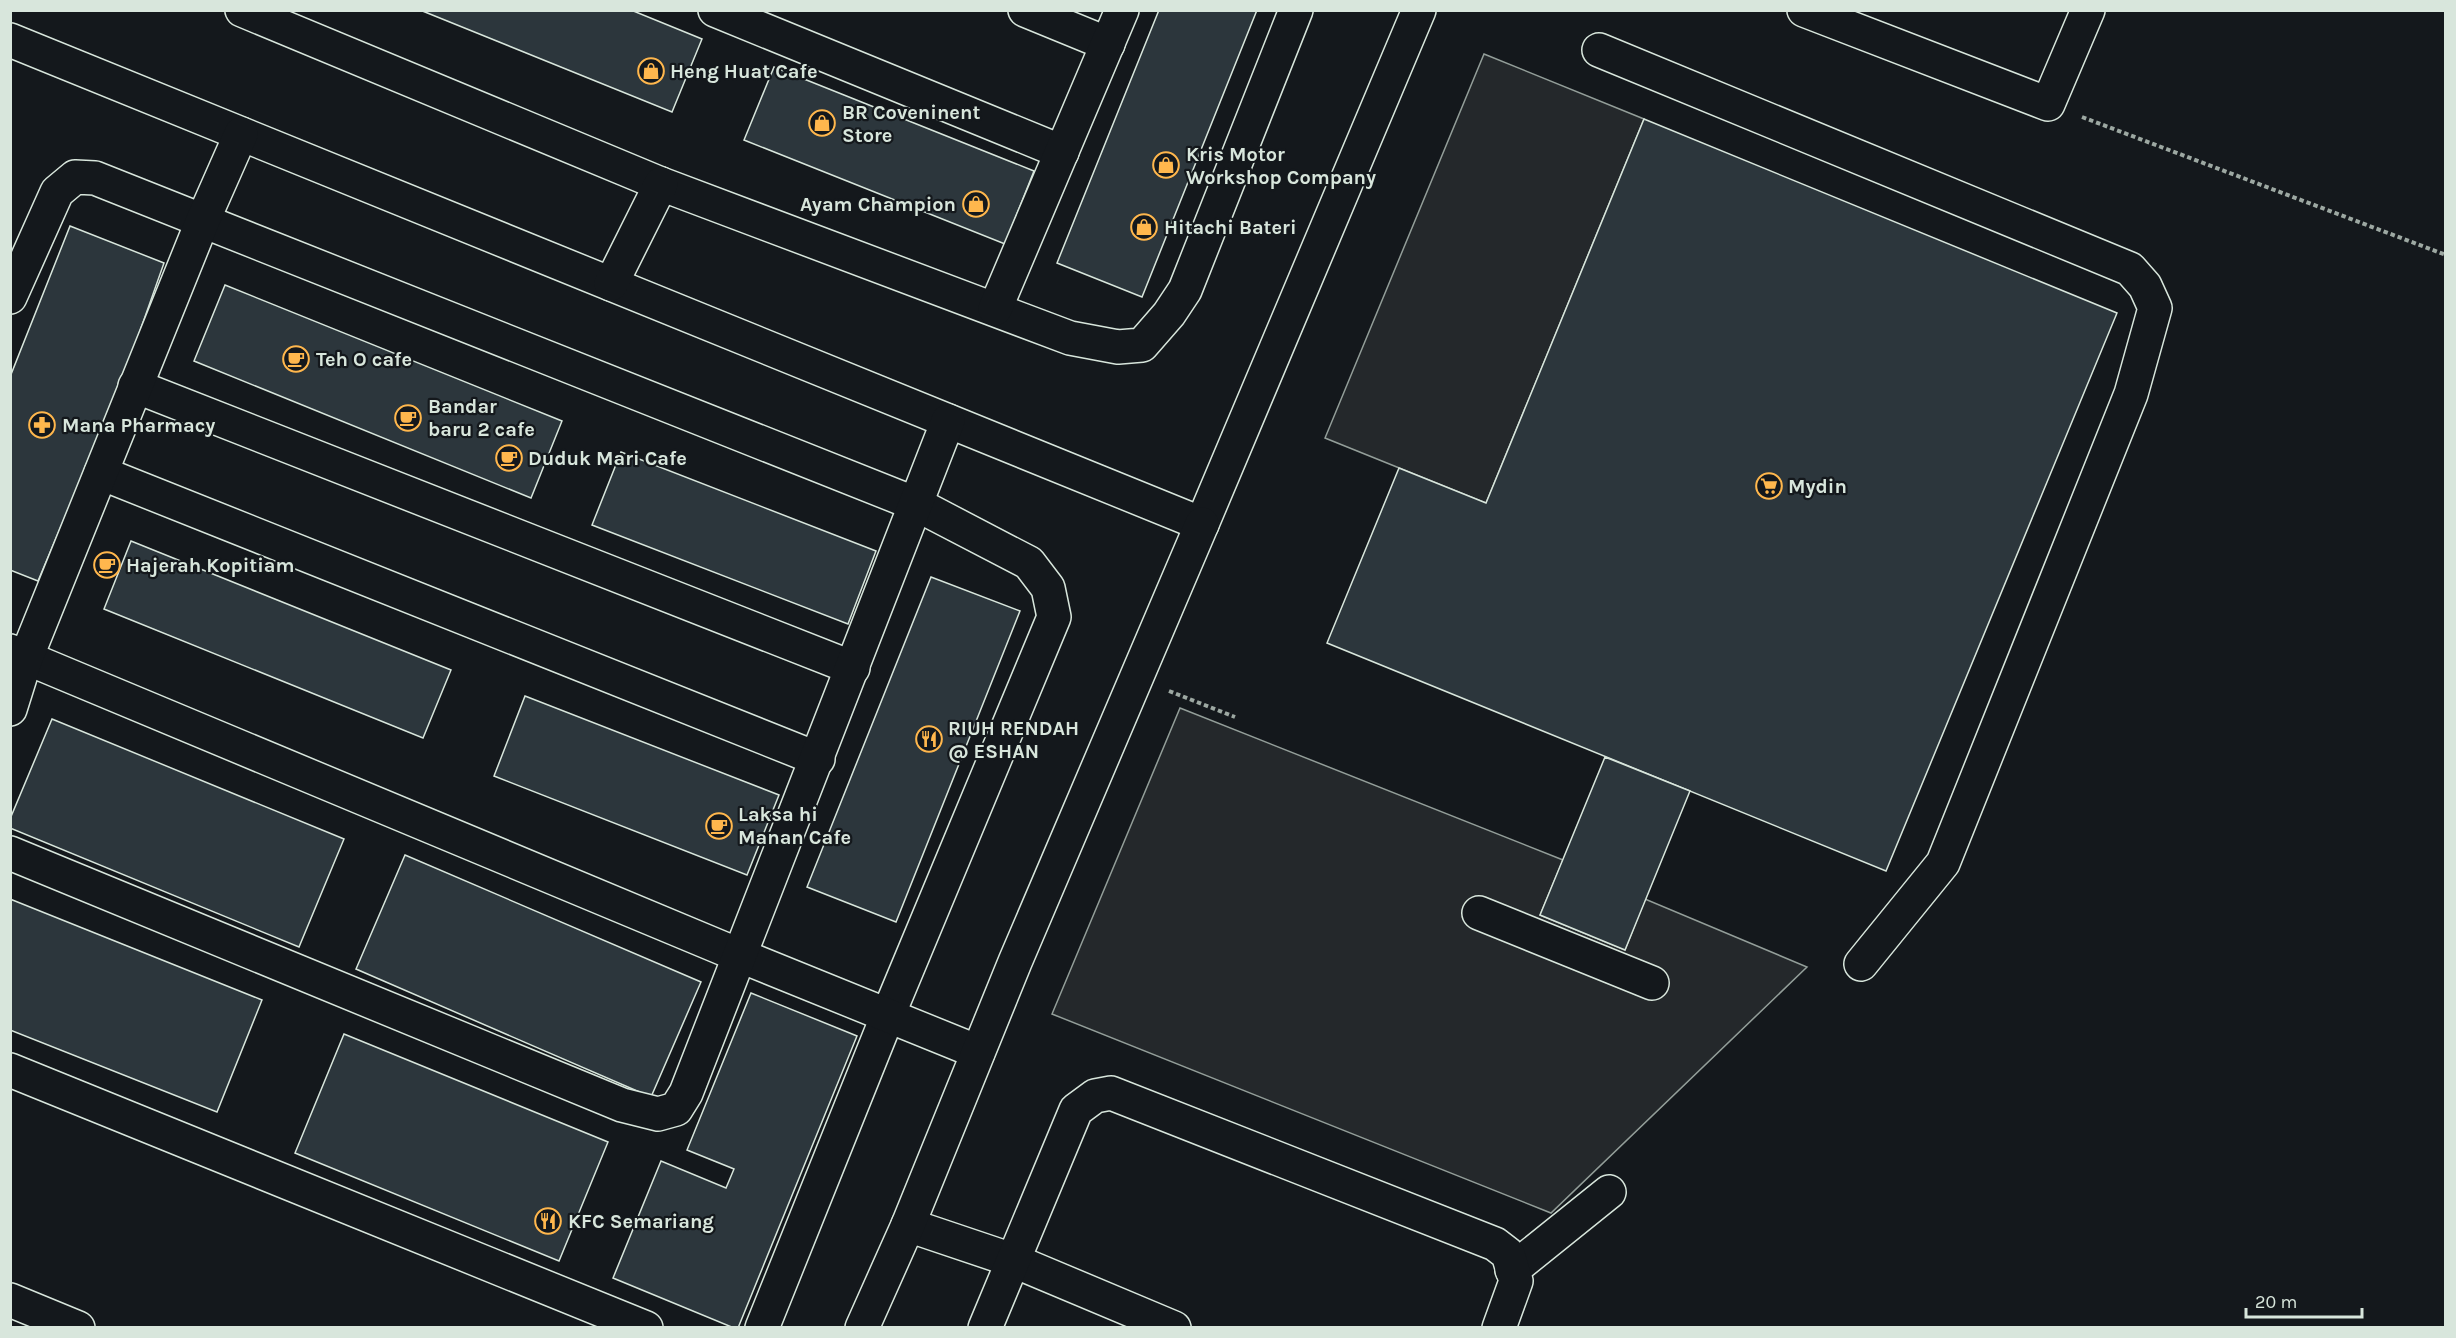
<svg xmlns="http://www.w3.org/2000/svg" width="2456" height="1338" viewBox="0 0 2456 1338" font-family="Karla,sans-serif">
<style>
.parking{fill:#24282b;stroke:#939e99;stroke-width:1.5}
.building{fill:#2c363c;stroke:#d8e6dc;stroke-width:1.5}
.lines{fill:none;stroke-linecap:round;stroke-linejoin:round}
.minor-casing{stroke:#d8e6dc;stroke-width:36}
.major-casing{stroke:#d8e6dc;stroke-width:36}
.path{stroke:#9da8a2;stroke-width:4;stroke-dasharray:4.5 3;stroke-linecap:butt}
.minor{stroke:#14181c;stroke-width:33}
.major{stroke:#14181c;stroke-width:33}
.labels{text-anchor:middle;dominant-baseline:central;stroke-width:4.5;stroke-linejoin:round;paint-order:stroke}
.poi-label{font-size:20px;font-weight:bold;fill:#d8e6dc;stroke:#14181c;text-anchor:start}
</style>
<rect width="100%" height="100%" fill="#14181c"/>
<g class="parking">
<path d="M1484,54L1644,119L1486,503L1325,438Z"/>
<path d="M1180,708L1563,860L1540,915L1625,950L1645,899L1807,967L1551,1213L1052,1014Z"/>
</g>
<g class="building">
<path d="M420,10H631L702,39L672,112Z"/>
<path d="M1159,10H1257L1142,297L1057,263Z"/>
<path d="M774,67L1034,171L1005,244L744,140Z"/>
<path d="M1644,119L2117,313L1886,871L1327,643L1399,468L1486,503Z"/>
<path d="M70,226L164,263L122,382L38,581L10,570V377Z"/>
<path d="M225,285L562,421L531,498L194,361Z"/>
<path d="M621,452L876,551L848,624L592,525Z"/>
<path d="M131,541L451,670L423,738L104,609Z"/>
<path d="M931,577L1020,611L896,922L807,887Z"/>
<path d="M525,696L779,795L747,875L494,776Z"/>
<path d="M52,719L344,839L299,947L10,828V819Z"/>
<path d="M1605,757L1690,791L1625,950L1540,915Z"/>
<path d="M405,855L701,982L651,1097L356,969Z"/>
<path d="M10,899L262,1000L217,1112L10,1030Z"/>
<path d="M751,993L857,1036L738,1328H734L613,1278L661,1161L726,1188L734,1169L687,1150Z"/>
<path d="M344,1034L608,1142L559,1261L295,1153Z"/>
</g>
<g class="lines">
<g class="minor-casing">
<g id="minor">
<path d="M242,10L661,184L1070,338L1118,347L1142,345L1169,314L1185,290L1296,10"/>
<path d="M715,10L1062,152"/>
<path d="M1025,10L1108,44"/>
<path d="M1804,10L2048,104L2088,10"/>
<path d="M10,40L1202,524L1419,10"/>
<path d="M1599,50L2130,269L2145,286L2155,308L2131,394L1943,863L1861,964"/>
<path d="M611,284L661,184"/>
<path d="M10,297L57,192L75,177L95,178L916,504L1029,563L1048,588L1054,617L888,1015L762,1328"/>
<path d="M995,309L1122,10"/>
<path d="M135,386L853,668"/>
<path d="M101,473L818,759"/>
<path d="M10,651L741,956L978,1052"/>
<path d="M10,709L26,658L203,220L241,134"/>
<path d="M10,853L622,1105L658,1114L676,1109L686,1093L948,421"/>
<path d="M1479,913L1652,983"/>
<path d="M10,1070L646,1328"/>
<path d="M908,1225L1012,1260L1174,1328"/>
<path d="M1512,1270L1609,1192"/>
<path d="M862,1328L908,1225L1015,962L1202,524"/>
<path d="M985,1328L1076,1110L1095,1096L1111,1093L1495,1244L1508,1254L1516,1281L1499,1328"/>
</g>
</g>
<g class="major-casing">
<path id="major" d="M10,1300L78,1328"/>
</g>
<g class="path">
<path d="M2082,117L2446,255"/>
<path d="M1169,691L1235,717"/>
</g>
<use href="#minor" class="minor"/>
<use href="#major" class="major"/>
</g>
<defs>
<g id="shop-ring" transform="scale(1.35)"><circle r="9.5" fill="#14181c" stroke="#ffb74d" stroke-width="1.5"/><path d="M-5-2.5h2.3a2.7 3.5 0 0 1 5.4 0H5L5.5 6h-11ZM-1.5-2.5h3a1.5 2.3 0 0 0-3 0Z" fill="#ffb74d"/></g>
<g id="cafe-ring" transform="scale(1.35)"><circle r="9.5" fill="#14181c" stroke="#ffb74d" stroke-width="1.5"/><path d="M-5.5-4.5H6V0H3Q3 3.5 0 3.5H-2.5Q-5.5 3.5-5.5 0ZM3-3.2v2h1.7v-2ZM-6 4.5H4V6H-6Z" fill="#ffb74d"/></g>
<g id="pharmacy-ring" transform="scale(1.35)"><circle r="9.5" fill="#14181c" stroke="#ffb74d" stroke-width="1.5"/><path d="M-2-6h4v4h4v4h-4v4h-4v-4h-4v-4h4Z" fill="#ffb74d"/></g>
<g id="supermarket-ring" transform="scale(1.35)"><circle r="9.5" fill="#14181c" stroke="#ffb74d" stroke-width="1.5"/><path d="M-6-5.5h2.5l.6 2H6L4.5 2H-2.5L-4.4-4H-6ZM-1.5 3.2a1.3 1.3 0 1 0 .1 0ZM3 3.2a1.3 1.3 0 1 0 .1 0Z" fill="#ffb74d"/></g>
<g id="restaurant-ring" transform="scale(1.35)"><circle r="9.5" fill="#14181c" stroke="#ffb74d" stroke-width="1.5"/><path d="M-5-6h1v4h1v-4h1v4h1v-4h1v5L-1.5 .5V6h-2V.5L-5-1ZM5-6V6H3V1.5H1.5Q1.5-4 5-6Z" fill="#ffb74d"/></g>
</defs>
<g fill-rule="evenodd">
<use href="#shop-ring" x="651" y="71"/>
<use href="#shop-ring" x="822" y="123"/>
<use href="#shop-ring" x="1166" y="165"/>
<use href="#shop-ring" x="976" y="204"/>
<use href="#shop-ring" x="1144" y="227"/>
<use href="#cafe-ring" x="296" y="359"/>
<use href="#cafe-ring" x="408" y="418"/>
<use href="#pharmacy-ring" x="42" y="425"/>
<use href="#cafe-ring" x="509" y="458"/>
<use href="#supermarket-ring" x="1769" y="486"/>
<use href="#cafe-ring" x="107" y="565"/>
<use href="#restaurant-ring" x="929" y="739"/>
<use href="#cafe-ring" x="719" y="826"/>
<use href="#restaurant-ring" x="548" y="1221"/>
</g>
<g class="labels">
<g class="poi-label">
<text x="670" y="71">Heng Huat Cafe</text>
<text x="842" y="112">BR Coveninent<tspan x="842" dy="23">Store</tspan></text>
<text x="1186" y="154">Kris Motor<tspan x="1186" dy="23">Workshop Company</tspan></text>
<text x="956" y="204" text-anchor="end">Ayam Champion</text>
<text x="1164" y="227">Hitachi Bateri</text>
<text x="316" y="359">Teh O cafe</text>
<text x="428" y="406">Bandar<tspan x="428" dy="23">baru 2 cafe</tspan></text>
<text x="62" y="425">Mana Pharmacy</text>
<text x="528" y="458">Duduk Mari Cafe</text>
<text x="1788" y="486">Mydin</text>
<text x="126" y="565">Hajerah Kopitiam</text>
<text x="948" y="728">RIUH RENDAH<tspan x="948" dy="23">@ ESHAN</tspan></text>
<text x="738" y="814">Laksa hi<tspan x="738" dy="23">Manan Cafe</tspan></text>
<text x="568" y="1221">KFC Semariang</text>
</g>
</g>
<rect width="2456" height="1338" fill="none" stroke="#d8e6dc" stroke-width="24"/>
<path d="M2246 1308v9h116v-9" fill="none" stroke="#d8e6dc" stroke-width="3"/>
<text x="2255" y="1308" font-size="18" fill="#d8e6dc" stroke="#14181c" stroke-width="4.5" paint-order="stroke">20 m</text>
</svg>
